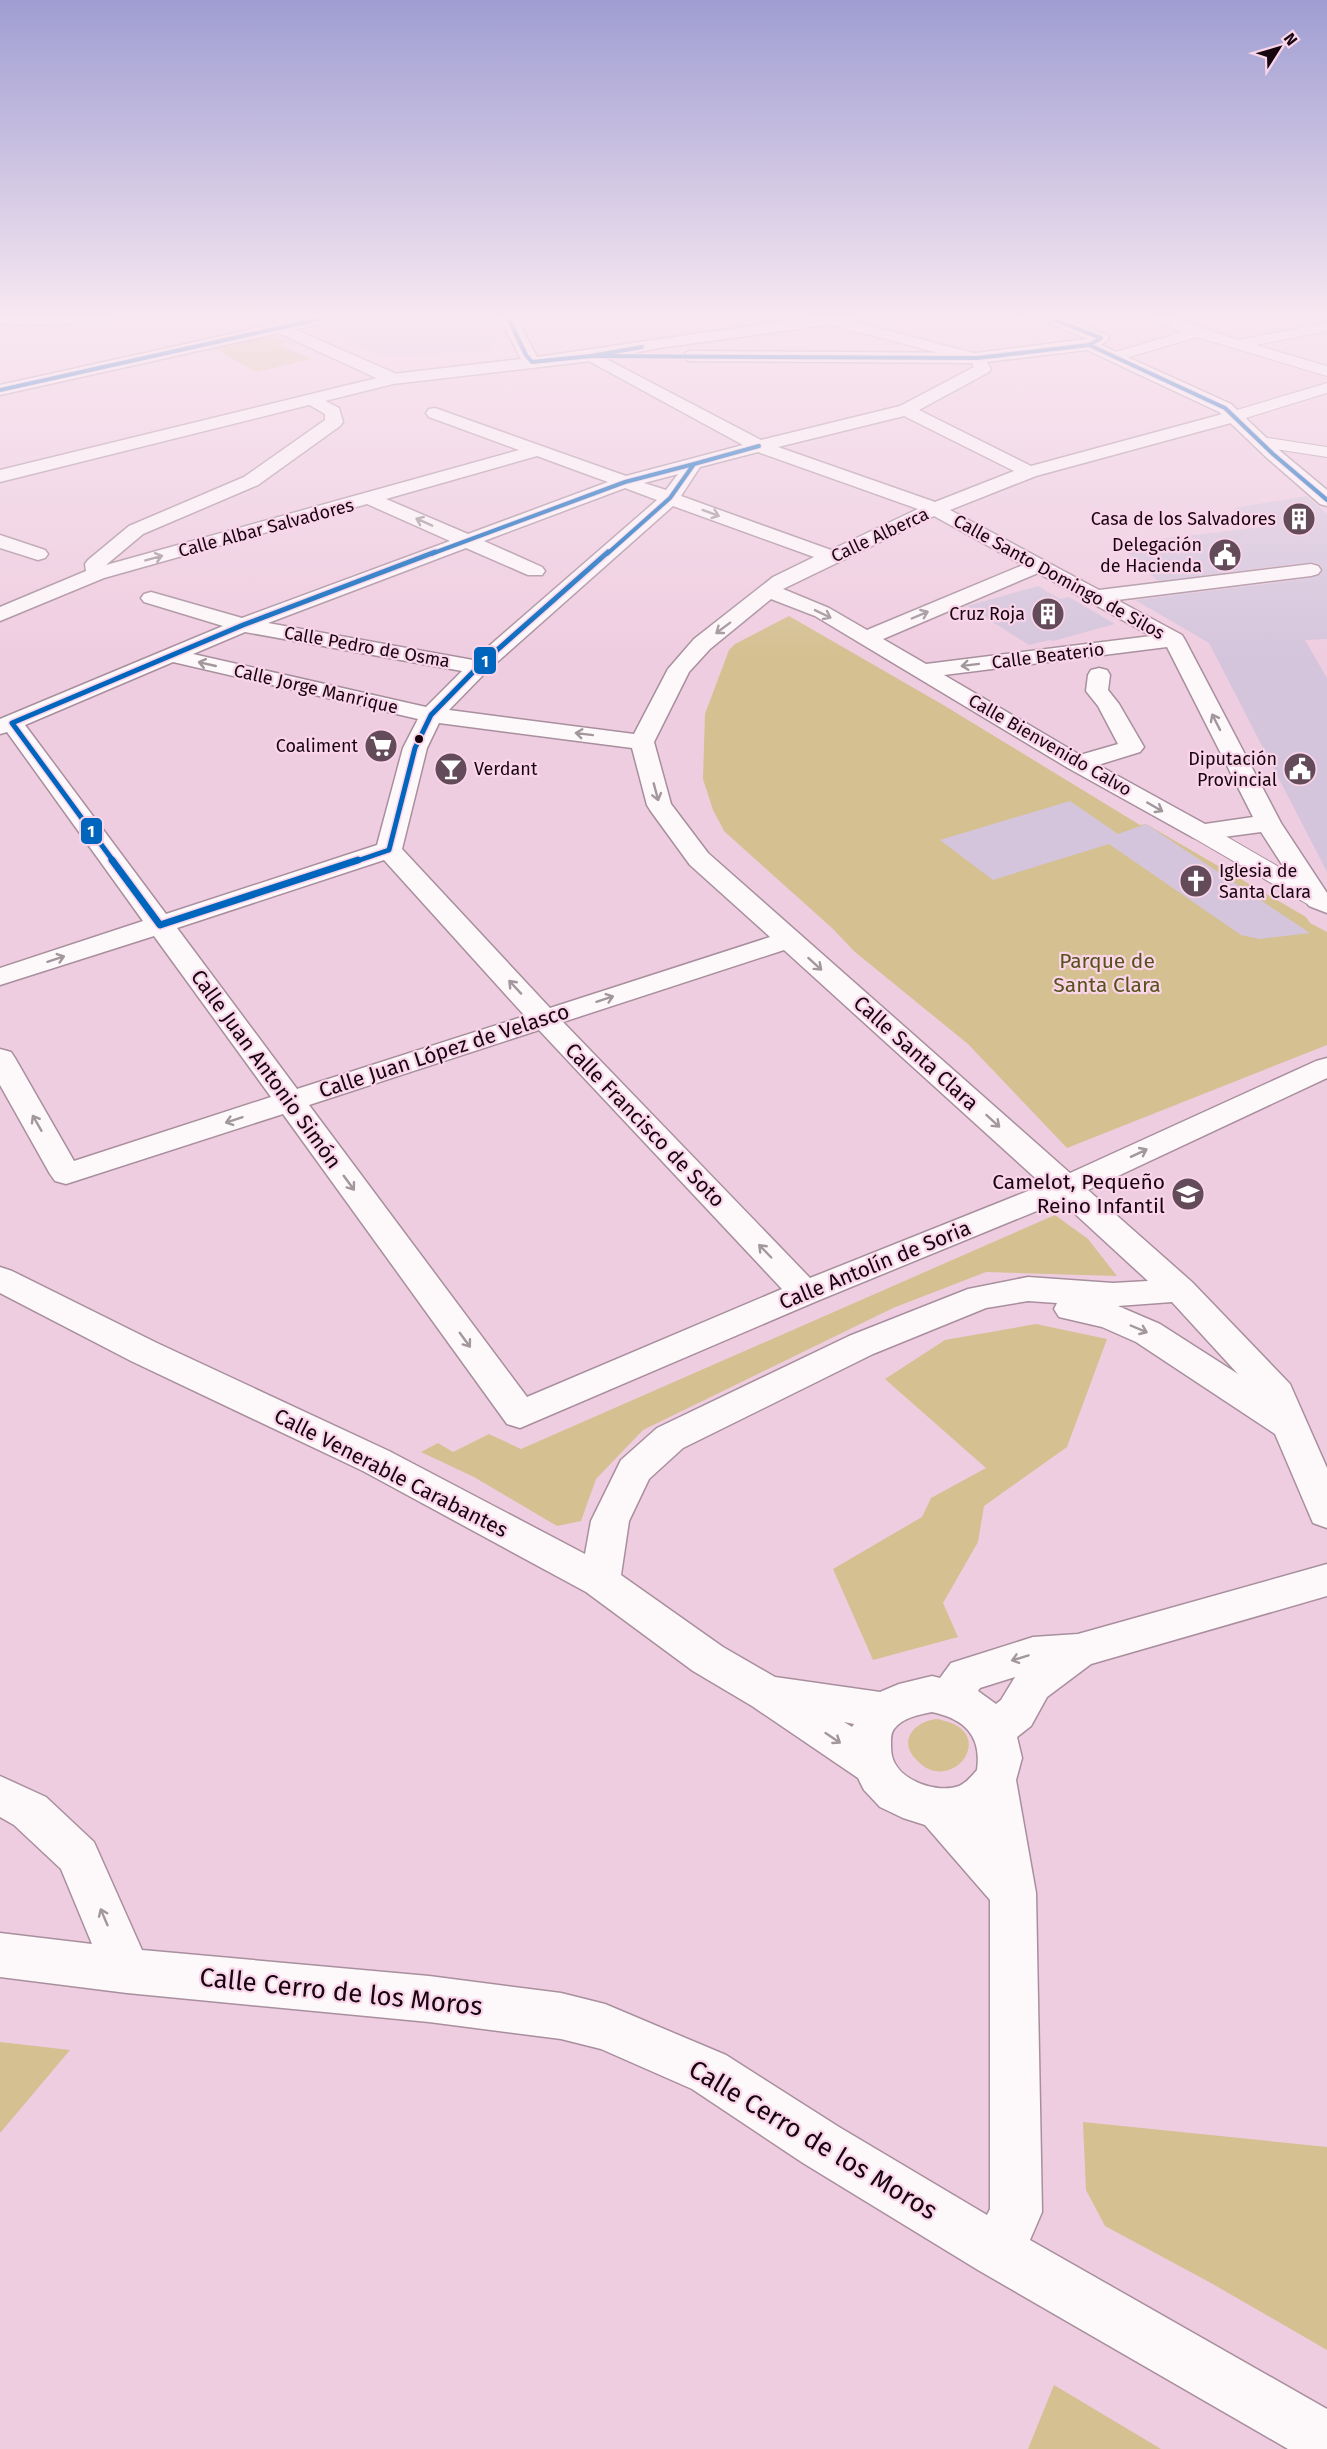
<svg xmlns="http://www.w3.org/2000/svg" width="1327" height="2449" viewBox="0 0 1327 2449" font-family="'Fira Sans',sans-serif">
<style>
.green{fill:#d4c090}
.building{fill:#d5c5dc}
.lines{fill:none;stroke-linecap:round;stroke-linejoin:round}
.pedestrian-casing{stroke:#a88f9d;stroke-width:2}
.minor-casing{stroke:#a88f9d;stroke-width:3}
.tertiary-casing{stroke:#a88f9d;stroke-width:3}
.pedestrian{fill:#fdf8fa;fill-rule:evenodd}
.minor{fill:#fdf8fa;fill-rule:evenodd}
.tertiary{fill:#fdf8fa;fill-rule:evenodd}
.bus-1-far2-casing{stroke:#fad5e9;stroke-width:6}
.bus-1-far1-casing{stroke:#fad5e9;stroke-width:8}
.bus-1-casing{stroke:#fad5e9;stroke-width:10}
.bus-1-far2{stroke:#0065bd;stroke-width:4}
.bus-1-far1{stroke:#0065bd;stroke-width:5}
.bus-1{stroke:#0065bd;stroke-width:7}
.oneway{stroke:#a1979c}
.bus-dot{fill:#170510;stroke:#fad5e9;stroke-width:2}
.labels{text-anchor:middle;dominant-baseline:central;stroke-width:4.5;stroke-linejoin:round;paint-order:stroke}
.far-poi-label{font-size:18px;fill:#170510;stroke:#fad5e9;text-anchor:end}
.far-street-label{font-size:18px;fill:#170510;stroke:#fad5e9}
.park-label{font-size:21px;fill:#575219;stroke:#fad5e9}
.street-label{font-size:21px;fill:#170510;stroke:#fad5e9}
.poi-label{font-size:21px;fill:#170510;stroke:#fad5e9;text-anchor:end}
.near-street-label{font-size:26px;fill:#170510;stroke:#fad5e9}
.line-badge{stroke:#fad5e9;stroke-width:2}
.badge-label{font-size:16px;text-anchor:middle;font-weight:bold;fill:#fff}
</style>
<rect width="100%" height="100%" fill="#efcde0"/>
<g class="green">
<path d="M273,337L291,341L279,344L311,359L256,372L210,346L251,338Z"/>
<path d="M789,616L945,706L1140,825L1146,824L1306,917L1310,923L1327,932V1045L1067,1148L968,1044L855,952L832,928L724,831L713,810L703,779L705,714L729,650L735,644Z"/>
<path d="M1055,1215L1088,1239L1117,1276L986,1272L893,1308L643,1430L596,1479L581,1521L557,1526L474,1477L421,1452L438,1443L453,1452L489,1434L521,1449Z"/>
<path d="M1036,1324L1107,1339L1067,1447L984,1506L978,1542L943,1603L958,1637L873,1660L833,1569L922,1517L931,1498L986,1468L885,1379L945,1340Z"/>
<path d="M936,1719C1005,1729 949,1803 913,1756C899,1737 918,1721 936,1719Z"/>
<path d="M0,2042L70,2050L0,2133Z"/>
<path d="M1083,2122L1327,2147V2350L1211,2283L1105,2226L1086,2190Z"/>
<path d="M1054,2385L1161,2449H1028Z"/>
</g>
<g class="building">
<path d="M411,316H480L493,350L395,356L380,354L367,350L330,326L379,317L385,321Z"/>
<path d="M1307,496L1327,514V639L1305,640L1327,678V872L1209,643L1135,600L1311,578L1320,575L1323,569L1319,564L1311,562L1158,581L1118,544L1270,526L1234,508Z"/>
<path d="M1038,586L1060,599L1069,597L1115,624L1053,641L1050,640L1029,645L967,606Z"/>
<path d="M1070,801L1118,834L1146,824L1310,933L1259,939L1241,935L1109,844L993,880L940,840Z"/>
</g>
<g class="lines">
<g class="pedestrian-casing">
<g id="pedestrian">
<path d="M807,316H831L982,355L985,358L977,363L809,319Z"/>
<path d="M1149,316H1169L1238,340L1327,323V331L1256,345L1327,366V376L1197,337L1119,360H1109L1106,357L1109,354L1183,332L1151,319Z"/>
<path d="M1327,383V393L1236,421L1228,416L1230,412Z"/>
<path d="M1261,437L1327,447V457L1255,446L1252,442L1255,438Z"/>
<path d="M1201,825L1210,827L1327,895V905L1318,908L1309,905L1192,837L1189,832L1192,827Z"/>
</g>
</g>
<g class="minor-casing">
<g id="minor">
<path d="M0,316H119L111,321L24,325L0,323Z"/>
<path d="M278,322L399,375L401,379L399,383H387L272,330L270,327L272,324Z"/>
<path d="M591,351L761,440L900,406L974,367L969,358L971,355H983L991,369L989,372L919,410L1031,466L1230,412H1242L1245,416L1242,420L1036,476L950,510L1099,590L1311,564L1318,566L1321,570L1318,574L1311,576L1117,600L1182,635L1185,640L1281,823L1327,893V913L1309,906L1261,832L1201,840L1192,837L1068,768L815,616L771,599L710,649L689,672L654,742L671,804L708,853L1070,1173L1316,1061L1327,1058V1078L1088,1190L1192,1282L1290,1384L1327,1468V1528L1313,1523L1275,1434L1136,1342L1102,1327L1059,1317L1054,1309L1057,1303L1028,1301L986,1308L873,1354L683,1448L649,1479L629,1521L621,1575L723,1647L775,1677L880,1692L899,1684L932,1676L940,1678L951,1663L1033,1637L1078,1634L1327,1564V1596L1091,1664L1047,1697L1031,1726L1017,1737L1022,1758L1016,1780L1036,1893L1042,2212L1030,2240L1327,2409V2449H1288L978,2270L803,2163L692,2089L601,2049L561,2039L429,2022L127,1993L0,1977V1933L92,1944L61,1869L14,1825L0,1817V1776L46,1797L94,1842L142,1950L429,1976L561,1993L605,2004L726,2055L839,2127L987,2215L990,2209V1900L925,1825L903,1818L880,1807L864,1790L858,1778L752,1706L693,1671L586,1592L363,1471L131,1361L0,1293V1267L12,1271L157,1343L389,1451L585,1554L591,1521L621,1460L657,1428L849,1336L968,1289L1028,1277L1113,1283L1148,1281L1061,1201L817,1301L520,1428L507,1424L283,1114L66,1184L55,1181L50,1174L0,1085V1049L11,1052L15,1058L74,1161L271,1097L154,936L0,985V968L143,921L7,732L0,734V719L223,626L144,602L141,598L144,594L151,592L242,618L450,541L367,504L104,578L0,621V607L86,571L85,564L88,560L129,526L244,477L325,420V414L301,400L304,396H316L339,408L343,422L340,426L258,485L143,534L106,565L519,450L429,417L426,413L429,409L435,408L626,476L743,445L585,359L583,356L585,353ZM904,416L1014,471L935,502L778,447ZM758,452L918,509L831,550L681,496L700,467ZM537,456L608,482L468,534L386,499ZM678,474L666,490L644,483ZM625,488L657,500L473,660L268,623L466,548L528,575H542L545,571L542,567L484,541ZM673,506L814,557L773,577L694,639L668,669L634,734L449,710L486,672ZM934,516L1023,565L867,630L829,608L783,589ZM1038,573L1151,636L926,664L883,639ZM245,632L462,671L426,707L193,654ZM1167,647L1253,817L1205,824L1098,765L1140,752L1144,747L1119,704L1108,690L1110,675L1107,670L1099,668L1091,670L1088,675L1086,691L1098,706L1118,744L1080,755L944,675ZM173,662L418,719L403,748L377,845L166,914L25,725ZM439,723L632,748L647,805L650,810L690,865L770,937L550,1008L402,849L427,748ZM384,860L525,1016L297,1089L177,928ZM784,950L1043,1185L810,1278L563,1022ZM539,1030L782,1289L527,1397L309,1105ZM1172,1302L1238,1374L1160,1324L1118,1306ZM1015,1677L1001,1700L996,1704L978,1691L980,1688ZM932,1712C964,1719 982,1735 977,1770C972,1776 966,1783 959,1786C938,1794 898,1781 892,1756C891,1752 891,1747 891,1742C891,1738 891,1733 894,1729C903,1717 919,1715 932,1712ZM844,1722L854,1724L852,1727Z"/>
<path d="M0,535L45,550L48,554L45,558L38,560L0,548Z"/>
</g>
</g>
<g class="tertiary-casing">
<g id="tertiary">
<path d="M312,316H341L333,321L0,395V385Z"/>
<path d="M499,316H515L537,357L820,316H861L853,321L659,348L591,361L393,384L0,482V470L393,374L521,359Z"/>
<path d="M1037,316H1059L1107,335L1109,338L1101,345L1231,404L1279,450L1327,490V506L1320,504L1267,458L1219,412L1087,350L977,363L689,361L681,356L689,351L977,353L1088,339L1040,319Z"/>
</g>
</g>
<use href="#pedestrian" class="pedestrian"/>
<use href="#minor" class="minor"/>
<use href="#tertiary" class="tertiary"/>
<g class="bus-1-far2-casing">
<g id="bus-1-far2">
<path d="M507,316L526,355L532,362L591,356L642,347"/>
<path d="M1089,345L1225,408L1273,454L1327,500"/>
<path d="M591,356L977,358L1089,345L1101,338L1045,316"/>
<path d="M0,390L333,316"/>
<path d="M694,464L759,446"/>
<path d="M431,554L625,482L694,464L670,498L607,554"/>
</g>
</g>
<g class="bus-1-far1-casing">
<g id="bus-1-far1">
<path d="M114,862L12,723L243,625L435,552"/>
<path d="M354,862L389,850L415,748L431,715L478,667L608,552"/>
</g>
</g>
<g class="bus-1-casing">
<path id="bus-1" d="M112,860L160,925L358,860"/>
</g>
<use href="#bus-1-far2" class="bus-1-far2"/>
<use href="#bus-1-far1" class="bus-1-far1"/>
<use href="#bus-1" class="bus-1"/>
</g>
<defs><path id="oneway-shaft" d="M-6 0H5M1.5-3L5.5 0L1.5 3" fill="none" stroke-width="1.6" stroke-linecap="round" stroke-linejoin="round" transform="scale(1.5)"/></defs>
<g class="oneway">
<use href="#oneway-shaft" transform="translate(711 513) rotate(20)"/>
<use href="#oneway-shaft" transform="translate(424 522) rotate(-156)"/>
<use href="#oneway-shaft" transform="translate(154 558) rotate(-15)"/>
<use href="#oneway-shaft" transform="translate(823 614) rotate(26)"/>
<use href="#oneway-shaft" transform="translate(920 615) rotate(-23)"/>
<use href="#oneway-shaft" transform="translate(723 628) rotate(143)"/>
<use href="#oneway-shaft" transform="translate(207 664) rotate(-167)"/>
<use href="#oneway-shaft" transform="translate(970 665) rotate(173)"/>
<use href="#oneway-shaft" transform="translate(1216 722) rotate(-117)"/>
<use href="#oneway-shaft" transform="translate(584 734) rotate(-173)"/>
<use href="#oneway-shaft" transform="translate(656 792) rotate(75)"/>
<use href="#oneway-shaft" transform="translate(1155 807) rotate(30)"/>
<use href="#oneway-shaft" transform="translate(56 959) rotate(-18)"/>
<use href="#oneway-shaft" transform="translate(815 964) rotate(42)"/>
<use href="#oneway-shaft" transform="translate(515 987) rotate(-133)"/>
<use href="#oneway-shaft" transform="translate(605 999) rotate(-18)"/>
<use href="#oneway-shaft" transform="translate(234 1120) rotate(162)"/>
<use href="#oneway-shaft" transform="translate(993 1121) rotate(42)"/>
<use href="#oneway-shaft" transform="translate(37 1123) rotate(-120)"/>
<use href="#oneway-shaft" transform="translate(1139 1153) rotate(-25)"/>
<use href="#oneway-shaft" transform="translate(349 1183) rotate(54)"/>
<use href="#oneway-shaft" transform="translate(765 1251) rotate(-134)"/>
<use href="#oneway-shaft" transform="translate(1139 1329) rotate(23)"/>
<use href="#oneway-shaft" transform="translate(465 1340) rotate(54)"/>
<use href="#oneway-shaft" transform="translate(1020 1658) rotate(163)"/>
<use href="#oneway-shaft" transform="translate(833 1738) rotate(34)"/>
<use href="#oneway-shaft" transform="translate(104 1917) rotate(-113)"/>
</g>
<linearGradient id="sky" x2="0" y2="1"><stop stop-color="#9f9dd2"/><stop offset="0.48" stop-color="#f8e8f1"/><stop offset="1" stop-color="#f8e8f1" stop-opacity="0"/></linearGradient>
<rect width="1327" height="659" fill="url(#sky)"/>
<defs>
<g id="building-disc" transform="scale(1.725)"><circle r="9.5" fill="#634b59" stroke="#fad5e9"/><path d="M-4-6H4V6H1V3H-1V6H-4ZM-2.5-4.3h1.7v1.8h-1.7ZM.8-4.3h1.7v1.8H.8ZM-2.5-1h1.7V.8h-1.7ZM.8-1h1.7V.8H.8Z" fill="#fff"/></g>
<g id="civic-disc" transform="scale(1.725)"><circle r="9.5" fill="#634b59" stroke="#fad5e9"/><path d="M-.6-6.5H3V-4.5H.6V-3L4-1V1h2V6H-6V1h2V-1L-.6-3ZM-1.2 2.5V6h2.4V2.5Z" fill="#fff"/></g>
<g id="supermarket-disc" transform="scale(1.725)"><circle r="9.5" fill="#634b59" stroke="#fad5e9"/><path d="M-6-5.5h2.5l.6 2H6L4.5 2H-2.5L-4.4-4H-6ZM-1.5 3.2a1.3 1.3 0 1 0 .1 0ZM3 3.2a1.3 1.3 0 1 0 .1 0Z" fill="#fff"/></g>
<g id="bar-disc" transform="scale(1.725)"><circle r="9.5" fill="#634b59" stroke="#fad5e9"/><path d="M-6-5H6L.8 .8V4.5H3.5V6h-7V4.5H-.8V.8Z" fill="#fff"/></g>
<g id="church-disc" transform="scale(1.725)"><circle r="9.5" fill="#634b59" stroke="#fad5e9"/><path d="M-1.2-6h2.4v3.5h3.3v2.4h-3.3V6h-2.4V-.1h-3.3v-2.4h3.3Z" fill="#fff"/></g>
<g id="school-disc" transform="scale(1.725)"><circle r="9.5" fill="#634b59" stroke="#fad5e9"/><path d="M0-5L7-2L0 1L-7-2ZM-4 1L0 2.5L4 1V4Q0 6-4 4Z" fill="#fff"/></g>
</defs>
<g fill-rule="evenodd">
<use href="#building-disc" x="1299" y="519"/>
<use href="#civic-disc" x="1225" y="555"/>
<use href="#building-disc" x="1048" y="614"/>
<use href="#supermarket-disc" x="381" y="746"/>
<use href="#bar-disc" x="451" y="769"/>
<use href="#civic-disc" x="1300" y="769"/>
<use href="#church-disc" x="1196" y="881"/>
<use href="#school-disc" x="1188" y="1194"/>
</g>
<circle class="bus-dot" cx="419" cy="739" r="5"/>
<g class="labels">
<g class="far-poi-label">
<text x="1276" y="519">Casa de los Salvadores</text>
<text x="1202" y="545">Delegación<tspan x="1202" dy="21">de Hacienda</tspan></text>
<text x="1025" y="614">Cruz Roja</text>
<text x="358" y="746">Coaliment</text>
<text x="1277" y="759">Diputación<tspan x="1277" dy="21">Provincial</tspan></text>
<text x="474" y="769" text-anchor="start">Verdant</text>
<text x="1219" y="871" text-anchor="start">Iglesia de<tspan x="1219" dy="21">Santa Clara</tspan></text>
</g>
<g class="far-street-label">
<text transform="translate(266 528) rotate(-15)">Calle Albar Salvadores</text>
<text transform="translate(880 535) rotate(-25)">Calle Alberca</text>
<text transform="translate(1059 577) rotate(29)">Calle Santo Domingo de Silos</text>
<text transform="translate(367 647) rotate(10)">Calle Pedro de Osma</text>
<text transform="translate(1048 656) rotate(-7)">Calle Beaterio</text>
<text transform="translate(316 689) rotate(13)">Calle Jorge Manrique</text>
<text transform="translate(1050 745) rotate(30)">Calle Bienvenido Calvo</text>
</g>
<g class="park-label">
<text x="1107" y="961">Parque de<tspan x="1107" dy="24">Santa Clara</tspan></text>
</g>
<g class="street-label">
<text transform="translate(444 1051) rotate(-18)">Calle Juan López de Velasco</text>
<text transform="translate(916 1053) rotate(42)">Calle Santa Clara</text>
<text transform="translate(266 1069) rotate(54)">Calle Juan Antonio Simón</text>
<text transform="translate(645 1125) rotate(46)">Calle Francisco de Soto</text>
<text transform="translate(875 1265) rotate(-22)">Calle Antolín de Soria</text>
<text transform="translate(391 1473) rotate(27)">Calle Venerable Carabantes</text>
</g>
<g class="poi-label">
<text x="1165" y="1182">Camelot, Pequeño<tspan x="1165" dy="24">Reino Infantil</tspan></text>
</g>
<g class="near-street-label">
<text transform="translate(341 1992) rotate(6)">Calle Cerro de los Moros</text>
<text transform="translate(813 2140) rotate(31)">Calle Cerro de los Moros</text>
</g>
</g>
<g class="line-badge">
<rect x="473" y="646" width="24" height="29" rx="6" fill="#0065bd"/>
<rect x="80" y="817" width="23" height="28" rx="6" fill="#0065bd"/>
</g>
<g class="badge-label">
<text x="485" y="667">1</text>
<text x="91" y="837">1</text>
</g>
<g transform="translate(1279 48) rotate(53)" stroke="#fad5e9" stroke-width="4.5" paint-order="stroke">
<path d="M0-4.5L10 22L0 15L-10 22Z" fill="#170510"/>
<text y="-9" font-size="16" font-weight="bold" text-anchor="middle" fill="#170510">N</text>
</g>
</svg>
